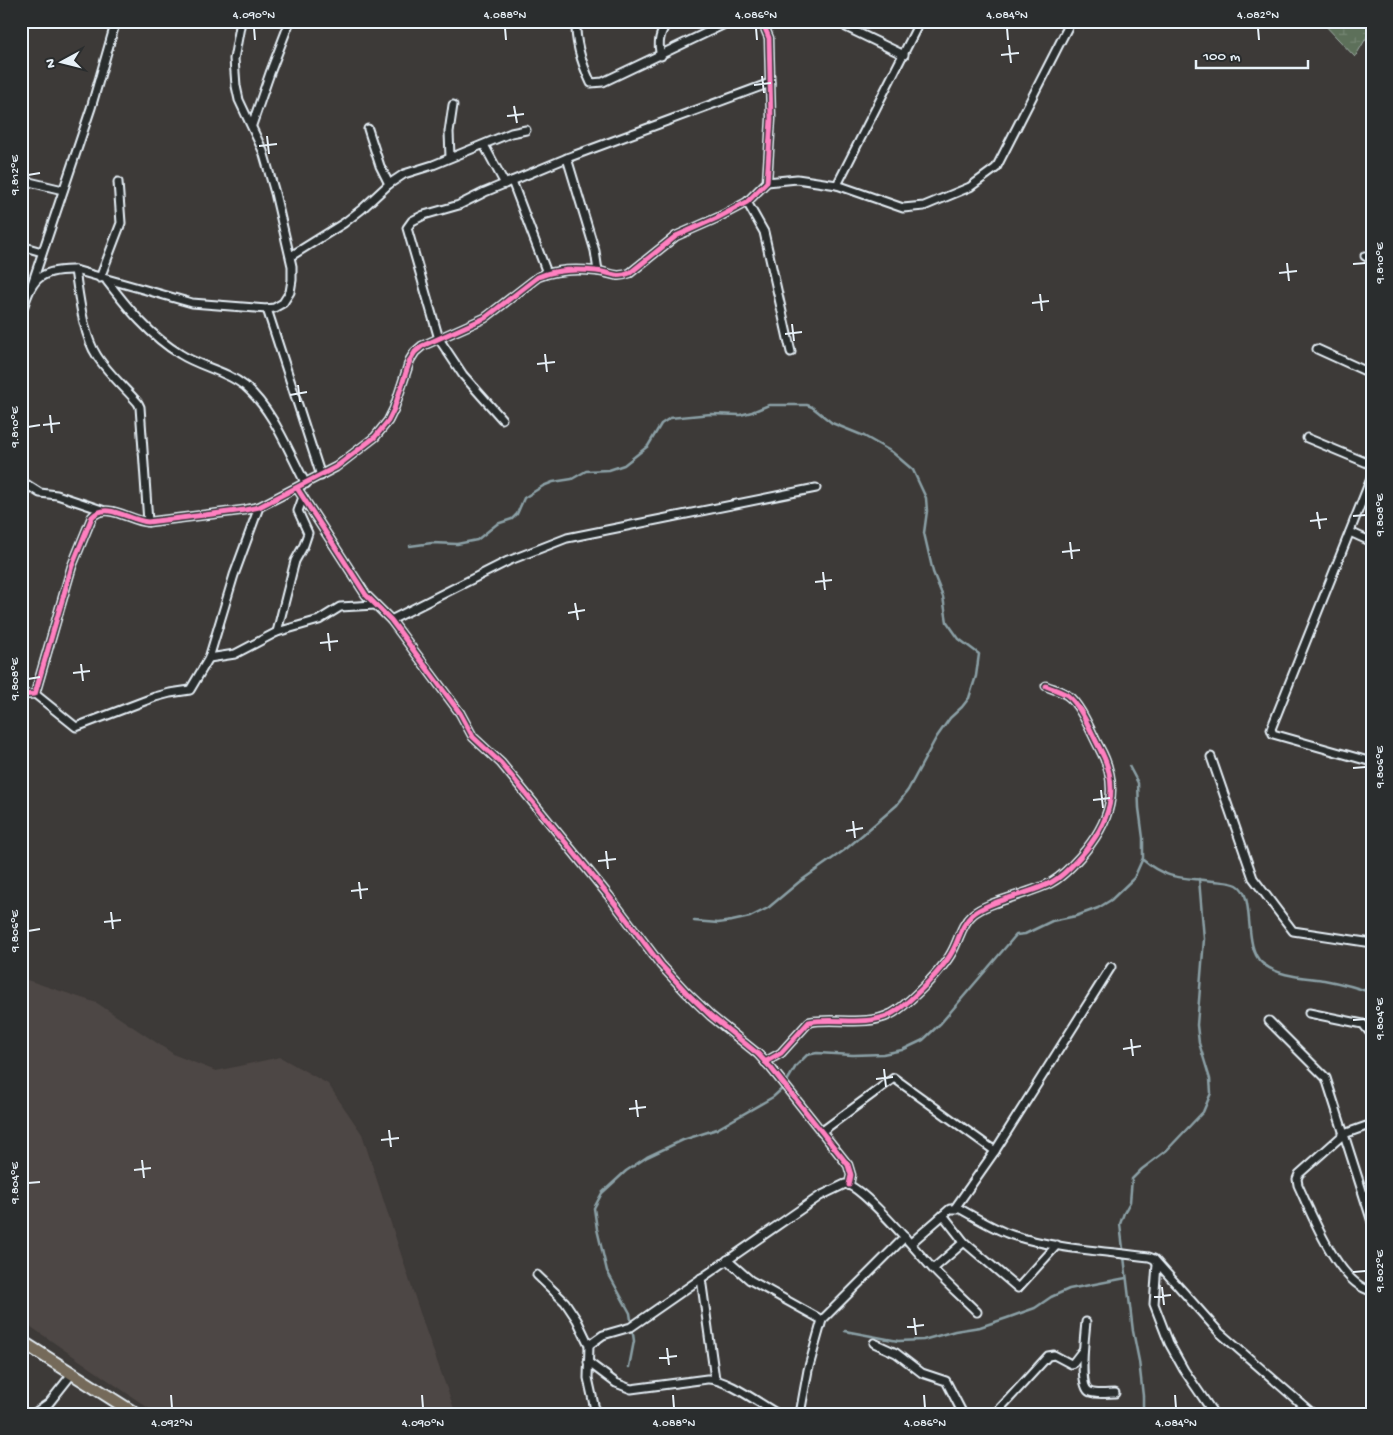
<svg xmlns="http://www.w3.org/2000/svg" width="1393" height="1435" viewBox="0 0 1393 1435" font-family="'Gochi Hand',sans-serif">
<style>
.built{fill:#4d4644}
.wetland{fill:url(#wetland-marsh);stroke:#a2b0a9}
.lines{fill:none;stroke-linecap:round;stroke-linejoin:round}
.stream{stroke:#8ba0a6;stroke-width:2.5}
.minor-casing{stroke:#e8f1f8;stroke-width:11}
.primary-casing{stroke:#e8f1f8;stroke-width:15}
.minor{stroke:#2a2d2e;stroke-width:7}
.primary{stroke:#746a5a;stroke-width:11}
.cycleway-casing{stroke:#2a2d2e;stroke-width:8}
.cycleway{stroke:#ff80c0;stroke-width:5}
.ticks{fill:none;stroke:#e8f1f8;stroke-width:2}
.neatline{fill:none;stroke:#e8f1f8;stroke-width:2}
.ticks-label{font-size:12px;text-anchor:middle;fill:#e8f1f8}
</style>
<defs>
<pattern id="wetland-marsh" width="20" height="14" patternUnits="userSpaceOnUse" patternTransform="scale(1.25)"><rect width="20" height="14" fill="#5d705a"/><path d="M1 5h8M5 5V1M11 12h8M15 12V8" fill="none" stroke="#748572"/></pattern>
</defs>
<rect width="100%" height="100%" fill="#3d3a38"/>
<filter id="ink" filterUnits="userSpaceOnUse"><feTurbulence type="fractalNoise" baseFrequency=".02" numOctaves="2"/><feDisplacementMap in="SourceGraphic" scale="10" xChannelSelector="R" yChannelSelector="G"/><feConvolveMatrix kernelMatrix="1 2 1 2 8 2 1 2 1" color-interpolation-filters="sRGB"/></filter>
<g filter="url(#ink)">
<path class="built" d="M21,978L97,1003L175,1055L216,1071L280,1057L328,1084L362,1134L424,1325L456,1414H157L21,1320Z"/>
<path class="wetland" d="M1321,21H1372V28L1355,57Z"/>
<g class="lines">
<g class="stream">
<path d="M410,546L432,543L457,544L477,540L497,524L512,519L517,514L524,498L543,486L553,482L572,479L586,471L609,470L624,465L648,446L661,424L670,418L711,414L740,415L752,412L769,405H807L812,407L832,423L864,436L892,452L913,470L926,498L927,511L924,533L933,572L943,597L947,622L959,639L979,654L976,676L969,698L962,707L950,718L936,738L908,790L897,805L846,849L799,882L768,908L750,917L732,921L718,923L694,921"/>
<path d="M1143,860C1168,881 1184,877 1214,881C1222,882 1231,882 1237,885C1256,895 1242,946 1262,963C1279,977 1303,977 1324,980C1340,983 1356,987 1372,993"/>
<path d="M845,1331L898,1341L923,1340L955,1331L980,1327L1007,1318L1035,1308L1051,1297L1069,1289L1126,1278"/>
<path d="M629,1367L634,1341L630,1313L607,1271L597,1229L594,1208L602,1193L626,1171L647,1157L683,1140L717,1129L773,1097L783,1088L796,1066L807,1055L817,1053L853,1055L883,1054L902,1050L923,1040L941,1023L1016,935L1025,934L1052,921L1076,916L1098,908L1111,900L1134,878L1143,858V838L1139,808L1138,783L1129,766"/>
<path d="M1143,1414V1396L1139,1361L1133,1331L1120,1224L1124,1213L1130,1202L1132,1179L1142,1169L1167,1150L1203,1112L1211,1093L1210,1079L1199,1043L1197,1025L1204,939L1199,879"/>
</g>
<g class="minor-casing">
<g id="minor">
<path d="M576,21C575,42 582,64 591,83L603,82L731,21"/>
<path d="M846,27L904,55"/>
<path d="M661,56C657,42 660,33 668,21"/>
<path d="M252,125L270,73L290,21"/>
<path d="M368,129L380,166L389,184"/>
<path d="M484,145L505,184"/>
<path d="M450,157L449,132L453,105"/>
<path d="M21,180L63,190"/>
<path d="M512,181L547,273"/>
<path d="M767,182L797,179L837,185L920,21"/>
<path d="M837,185L903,208L924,206L970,187L996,168L1071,21"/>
<path d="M747,202L764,232L791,352"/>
<path d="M21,246L42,252"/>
<path d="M291,256L344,223L362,209L389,184L404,174L433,165L511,133L526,130"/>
<path d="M1365,256L1372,260"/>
<path d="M75,270C79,296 83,335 97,356C108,373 125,388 138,403L140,407L148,522"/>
<path d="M598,271L595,251L567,158L770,83"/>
<path d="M100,278L121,223L118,182"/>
<path d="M107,281C128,308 150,336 180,354C200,367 225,370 245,386C274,411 288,451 306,484"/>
<path d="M32,284L91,108L116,21"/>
<path d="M267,309L321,476"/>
<path d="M21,315C31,281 37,269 75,270L192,303L267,309L274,308L283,303L290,292L292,280V266L275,193L263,151L239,100L236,86L234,59L241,21"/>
<path d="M1317,349L1372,374"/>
<path d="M502,419L463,375L439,339L407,228L412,221L424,215L459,205L485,192L567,158"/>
<path d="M1307,438L1372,465"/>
<path d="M1372,476L1271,729L1273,734L1372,762"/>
<path d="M21,481L40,493L57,495L102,510"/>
<path d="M297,488L366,595L391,620L460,713L473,737L501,763L609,896L661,965L686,992L711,1016L758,1054L771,1068L848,1165L851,1175L849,1185"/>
<path d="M1350,532L1372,542"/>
<path d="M391,620L508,561L567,538L816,488"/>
<path d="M277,632L295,561L304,545L308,533L298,511L303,497"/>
<path d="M209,658L235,654L277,632L319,620L340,607L375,605"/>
<path d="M35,694L76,727L155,697L170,693L190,690L209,658L234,575L259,507"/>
<path d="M21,695L35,694L72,566L92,517C107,501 130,521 148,522L245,510L259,507L336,467L375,437L388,421L394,409L410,360L415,352L422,346L485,318L538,277C557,269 576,269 596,271C610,272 615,279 630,273L676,236L717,218L747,202L767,182L771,119L769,38L762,21"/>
<path d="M1211,757L1253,878L1293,931L1372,943"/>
<path d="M1309,1013L1363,1024L1372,1035"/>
<path d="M1269,1021L1326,1078L1372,1222"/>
<path d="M765,1062L781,1053L809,1022C836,1017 865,1027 891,1014C908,1005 943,969 952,952C959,940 961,925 972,915C987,901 1031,894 1052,882C1063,876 1072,866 1080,857C1110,823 1122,788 1099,747C1091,732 1080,704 1067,695C1061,691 1053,689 1046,686"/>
<path d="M1372,1124L1344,1134L1299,1174L1297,1179L1298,1185C1311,1213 1339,1285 1372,1291"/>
<path d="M821,1132L894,1078L995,1151L1111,967"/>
<path d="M955,1208L995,1151"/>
<path d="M943,1215L964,1242L1018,1288L1057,1245"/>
<path d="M911,1243L950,1209H960C977,1218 994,1229 1012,1235C1055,1249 1105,1251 1149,1257L1154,1259L1219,1332L1313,1414"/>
<path d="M727,1260L750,1280L822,1320"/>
<path d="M1157,1264L1154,1304L1169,1343L1184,1370L1214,1414"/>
<path d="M933,1269L964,1242"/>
<path d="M537,1275L565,1302L577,1320L589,1345L588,1378L596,1414"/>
<path d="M701,1278L715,1379"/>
<path d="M1086,1322C1085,1333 1078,1388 1090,1392C1097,1395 1108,1393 1115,1393"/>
<path d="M874,1343L896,1353L922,1373L946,1381L963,1414"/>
<path d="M589,1345L603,1335L631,1327L820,1196L845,1184C863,1186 918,1253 933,1269C947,1284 962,1297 977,1312"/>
<path d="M588,1362L616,1383L631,1389L707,1379C726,1378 760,1404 778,1414"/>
<path d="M33,1414L49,1403L72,1374"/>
<path d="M800,1414L808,1370L822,1320L905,1237"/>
<path d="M995,1414L1048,1356L1054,1355L1071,1364L1073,1363L1083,1350"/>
</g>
</g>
<g class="primary-casing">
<path id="primary" d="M21,1341L136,1414"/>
</g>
<use href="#minor" class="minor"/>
<use href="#primary" class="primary"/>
<g class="cycleway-casing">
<g id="cycleway">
<path d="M297,488L366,595L391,620L460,713L473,737L501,763L609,896L661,965L686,992L711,1016L758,1054L771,1068L848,1165L851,1175L849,1185"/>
<path d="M21,695L35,694L72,566L92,517C107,501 130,521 148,522L245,510L259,507L336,467L375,437L388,421L394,409L410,360L415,352L422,346L485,318L538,277C557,269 576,269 596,271C610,272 615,279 630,273L676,236L717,218L747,202L767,182L771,119L769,38L762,21"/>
<path d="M765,1062L781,1053L809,1022C836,1017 865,1027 891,1014C908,1005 943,969 952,952C959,940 961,925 972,915C987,901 1031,894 1052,882C1063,876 1072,866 1080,857C1110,823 1122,788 1099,747C1091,732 1080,704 1067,695C1061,691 1053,689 1046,686"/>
</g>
</g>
<use href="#cycleway" class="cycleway"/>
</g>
</g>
<path class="ticks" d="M254,28L255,40M505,28L506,40M756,28L757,40M1007,28L1008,40M1258,28L1259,40M1009,45L1011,63M1001,55L1019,53M762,76L764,93M754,85L771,83M514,106L517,123M507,116L524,114M267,136L269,154M259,146L277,144M28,175L40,173M1287,263L1289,281M1353,264L1366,263M1279,273L1297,271M1040,294L1042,311M1032,303L1049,301M792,324L794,341M785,334L802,332M545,354L547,372M537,364L555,362M298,385L300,402M290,395L307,392M50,415L52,433M43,425L60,423M28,427L40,425M1317,512L1320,529M1353,516L1366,515M1310,521L1327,519M1070,542L1072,559M1062,552L1080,550M823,572L825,590M815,582L832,580M575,603L578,620M568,613L585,610M328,633L330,651M320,643L338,641M81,664L83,681M73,673L90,671M28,679L40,677M1353,768L1366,767M1101,790L1103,808M1093,800L1110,798M853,821L855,838M846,831L863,828M606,851L608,869M598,861L616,859M359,882L361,899M351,891L368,889M111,912L113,929M104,922L121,920M28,931L40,929M1353,1020L1366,1019M1131,1039L1133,1056M1123,1049L1141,1046M884,1069L886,1087M876,1079L893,1077M636,1100L638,1117M629,1109L646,1107M389,1130L391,1147M381,1140L399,1138M142,1160L144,1178M134,1170L151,1168M28,1183L40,1182M1353,1272L1366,1271M1162,1287L1164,1305M1154,1297L1171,1295M914,1318L916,1335M907,1327L924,1325M667,1348L669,1365M659,1358L677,1356M171,1395L172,1408M422,1395L423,1408M673,1395L674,1408M924,1395L925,1408M1175,1395L1176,1408"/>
<rect width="1393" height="1435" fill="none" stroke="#2a2d2e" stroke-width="55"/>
<g transform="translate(62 62) rotate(263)" stroke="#2a2d2e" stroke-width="4" paint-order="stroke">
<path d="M0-4L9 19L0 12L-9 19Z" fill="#e8f1f8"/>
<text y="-8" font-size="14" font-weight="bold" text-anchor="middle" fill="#e8f1f8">N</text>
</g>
<path d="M1196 60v8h112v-8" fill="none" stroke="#e8f1f8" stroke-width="2.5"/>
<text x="1203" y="60" font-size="15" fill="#e8f1f8" stroke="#2a2d2e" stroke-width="4" paint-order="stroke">100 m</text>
<rect x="28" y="28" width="1338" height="1380" class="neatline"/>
<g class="ticks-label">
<text x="254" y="18">4.090°N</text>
<text x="505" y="18">4.088°N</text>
<text x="756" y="18">4.086°N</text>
<text x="1007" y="18">4.084°N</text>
<text x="1258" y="18">4.082°N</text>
<text transform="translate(14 175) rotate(-90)" y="4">9.812°E</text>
<text transform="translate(1379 263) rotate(-90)" y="4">9.810°E</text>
<text transform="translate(14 427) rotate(-90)" y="4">9.810°E</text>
<text transform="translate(1379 515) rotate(-90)" y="4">9.808°E</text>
<text transform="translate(14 679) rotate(-90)" y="4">9.808°E</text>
<text transform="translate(1379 767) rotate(-90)" y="4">9.806°E</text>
<text transform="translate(14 931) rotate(-90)" y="4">9.806°E</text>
<text transform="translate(1379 1019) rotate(-90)" y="4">9.804°E</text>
<text transform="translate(14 1183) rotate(-90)" y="4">9.804°E</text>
<text transform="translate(1379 1271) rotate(-90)" y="4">9.802°E</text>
<text x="172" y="1426">4.092°N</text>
<text x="423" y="1426">4.090°N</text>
<text x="674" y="1426">4.088°N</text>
<text x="925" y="1426">4.086°N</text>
<text x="1176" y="1426">4.084°N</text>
</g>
</svg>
